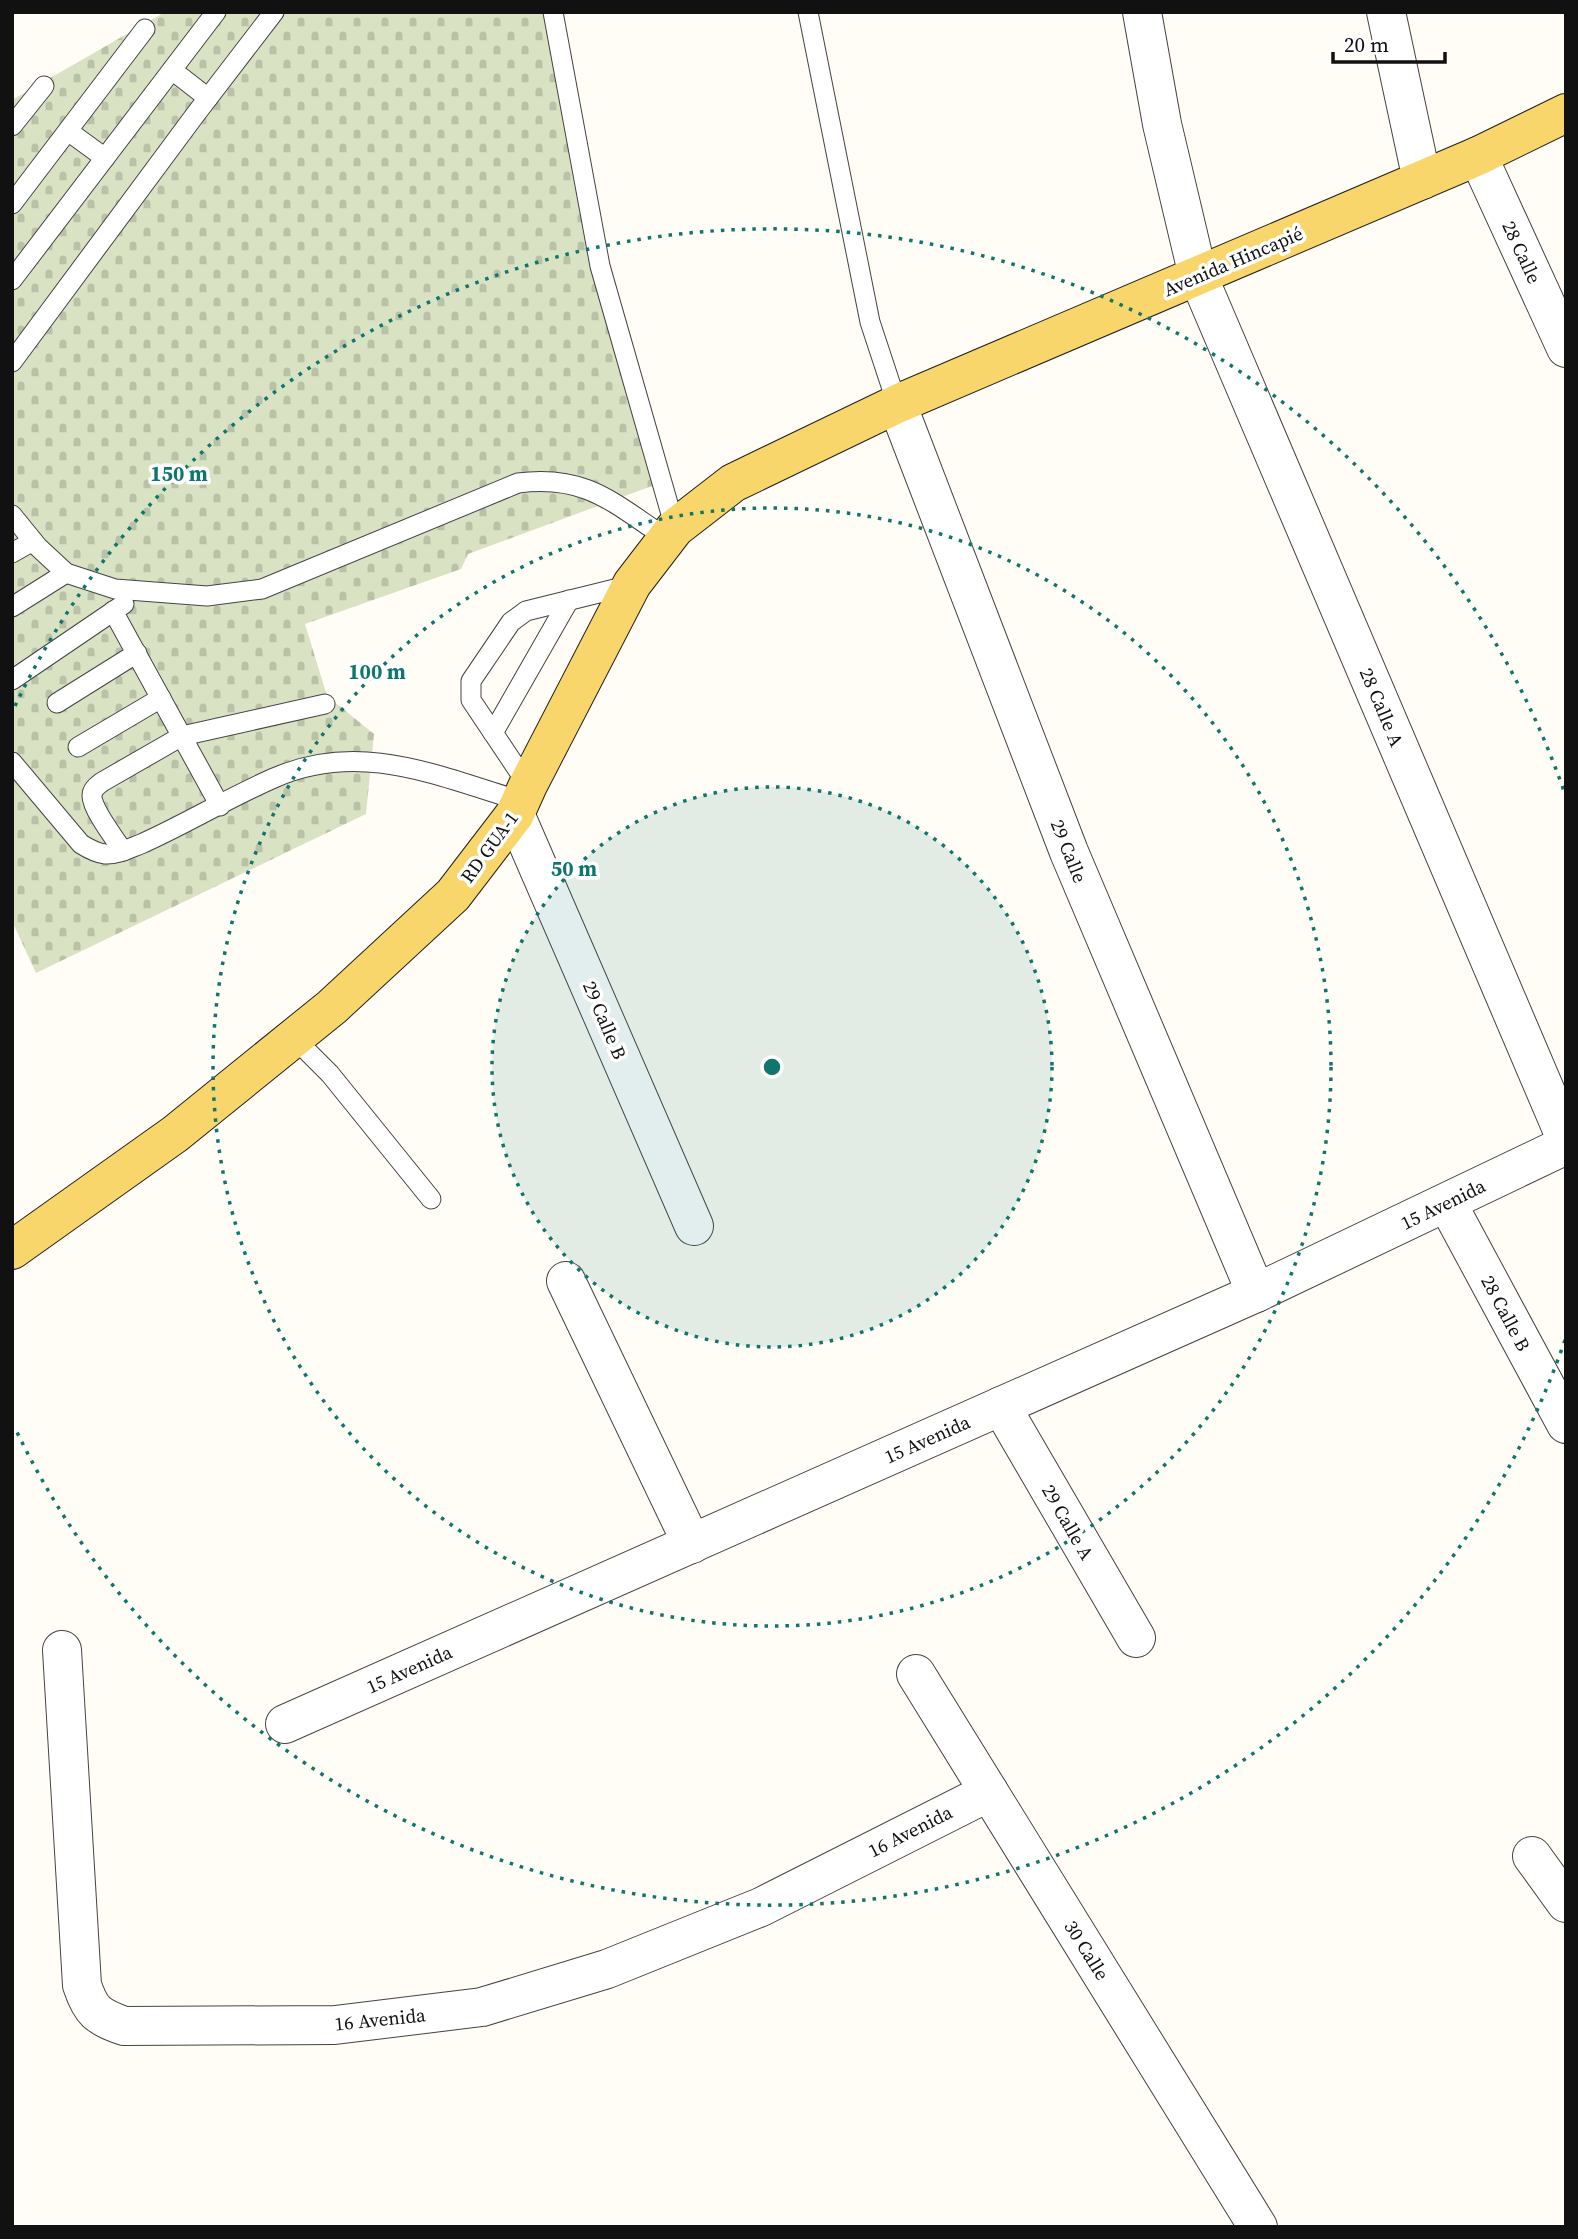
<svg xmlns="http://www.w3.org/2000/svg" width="1578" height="2239" viewBox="0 0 1578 2239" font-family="'Source Serif 4',serif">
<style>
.cemetery{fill:url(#cemetery-stones)}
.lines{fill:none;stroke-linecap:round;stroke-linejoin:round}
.service-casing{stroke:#444;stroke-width:21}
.minor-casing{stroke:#444;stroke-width:40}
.primary-casing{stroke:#222;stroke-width:40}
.service{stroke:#fff;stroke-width:19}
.minor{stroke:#fff;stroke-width:38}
.primary{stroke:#f9d66b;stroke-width:38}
.ring{fill:none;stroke:#0f766e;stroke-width:3.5;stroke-dasharray:3.5 7}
.labels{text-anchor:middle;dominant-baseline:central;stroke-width:7;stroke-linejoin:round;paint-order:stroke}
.street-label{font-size:19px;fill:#111;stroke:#fff}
.centre{fill:#0f766e;stroke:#fff;stroke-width:3.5}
.ring-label{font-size:21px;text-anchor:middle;font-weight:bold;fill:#0f766e;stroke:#fff;stroke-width:7;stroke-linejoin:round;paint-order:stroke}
</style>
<defs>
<pattern id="cemetery-stones" width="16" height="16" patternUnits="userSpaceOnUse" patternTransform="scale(1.75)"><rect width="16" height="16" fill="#d9e3c4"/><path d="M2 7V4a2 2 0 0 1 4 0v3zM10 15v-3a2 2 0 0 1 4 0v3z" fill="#b9c2a7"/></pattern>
</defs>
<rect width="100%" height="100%" fill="#fffdf5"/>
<path class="cemetery" d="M165,12H543L660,483L468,554L461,569L305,624L327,696L374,734L366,814L36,973L12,921V100Z"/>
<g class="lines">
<g class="service-casing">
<g id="service">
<path d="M553,12L600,266L675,528"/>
<path d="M808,12L870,322L897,404"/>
<path d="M172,70L208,98"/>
<path d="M12,126L44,86"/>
<path d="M68,131L105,158"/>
<path d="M12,204L145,29"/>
<path d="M12,280L216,12"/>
<path d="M12,362L195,115L274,12"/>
<path d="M12,515L38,547L66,573L115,589L207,596L262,589L518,483C587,474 614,504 668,539"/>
<path d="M12,553L33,541"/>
<path d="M12,607L66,573"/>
<path d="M113,611L220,806"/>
<path d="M12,680L124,604"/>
<path d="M57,703L137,653"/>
<path d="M493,733L569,600"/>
<path d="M78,747L161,698"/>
<path d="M12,762L81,844C89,849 96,853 105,854C117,855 130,848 141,844C186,824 228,798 274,778C360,740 437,776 521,801"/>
<path d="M528,785L471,700V681L511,622L526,611L631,585"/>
<path d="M123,851C115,839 92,809 92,796C92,789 97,786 102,782L182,736L325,704"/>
<path d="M294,1038L330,1074L431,1199"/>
</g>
</g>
<g class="minor-casing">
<g id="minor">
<path d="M1142,12L1162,124L1198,276L1566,1139"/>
<path d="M1386,12L1422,180"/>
<path d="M1478,156L1566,348"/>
<path d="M897,404L1069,852L1256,1293"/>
<path d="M515,814L694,1226"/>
<path d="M1447,1203L1566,1424"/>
<path d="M566,1281L692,1544"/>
<path d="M1001,1406L1136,1638"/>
<path d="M62,1650L82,1985C91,2012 97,2016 124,2026L335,2025L482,2007L607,1969L761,1907L989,1792"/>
<path d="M916,1674L1258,2227"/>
<path d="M285,1724L1256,1293L1566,1145"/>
<path d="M1532,1856L1566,1903"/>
</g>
</g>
<g class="primary-casing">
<path id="primary" d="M12,1250L175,1134L332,1007L453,895L515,814L528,785L632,584L675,528L733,483L897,404L1478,156L1566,113"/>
</g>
<use href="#service" class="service"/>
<use href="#minor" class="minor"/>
<use href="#primary" class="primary"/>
</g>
<circle cx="772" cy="1067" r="280" fill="#0f766e" fill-opacity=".12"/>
<g class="ring">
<circle cx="772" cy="1067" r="280"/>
<circle cx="772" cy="1067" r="559"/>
<path d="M1565 1340A839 839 0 0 1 15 1428M15 706A839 839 0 0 1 1565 794"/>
</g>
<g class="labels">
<g class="street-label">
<text transform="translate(1522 252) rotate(65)">28 Calle</text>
<text transform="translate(1233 261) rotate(-23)">Avenida Hincapié</text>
<text transform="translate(1382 707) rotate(67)">28 Calle A</text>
<text transform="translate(489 847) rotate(-54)">RD GUA-1</text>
<text transform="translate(1069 851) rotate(68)">29 Calle</text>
<text transform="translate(605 1020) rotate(67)">29 Calle B</text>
<text transform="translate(1443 1204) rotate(-26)">15 Avenida</text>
<text transform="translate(1506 1313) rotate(62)">28 Calle B</text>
<text transform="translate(927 1439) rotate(-24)">15 Avenida</text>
<text transform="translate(1068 1522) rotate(60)">29 Calle A</text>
<text transform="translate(409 1669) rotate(-24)">15 Avenida</text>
<text transform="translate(910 1831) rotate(-27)">16 Avenida</text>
<text transform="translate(1087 1950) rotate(58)">30 Calle</text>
<text transform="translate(380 2019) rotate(-6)">16 Avenida</text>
</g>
</g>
<circle cx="772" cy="1067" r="10" class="centre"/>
<g class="ring-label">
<text x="179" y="481">150 m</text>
<text x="377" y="679">100 m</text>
<text x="574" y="876">50 m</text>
</g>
<rect width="1578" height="2239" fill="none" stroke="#111111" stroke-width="28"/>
<path d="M1333 52v10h112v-10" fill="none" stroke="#111111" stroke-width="3.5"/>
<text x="1344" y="52" font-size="21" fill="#111111" stroke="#ffffff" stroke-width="5" paint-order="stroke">20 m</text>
</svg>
